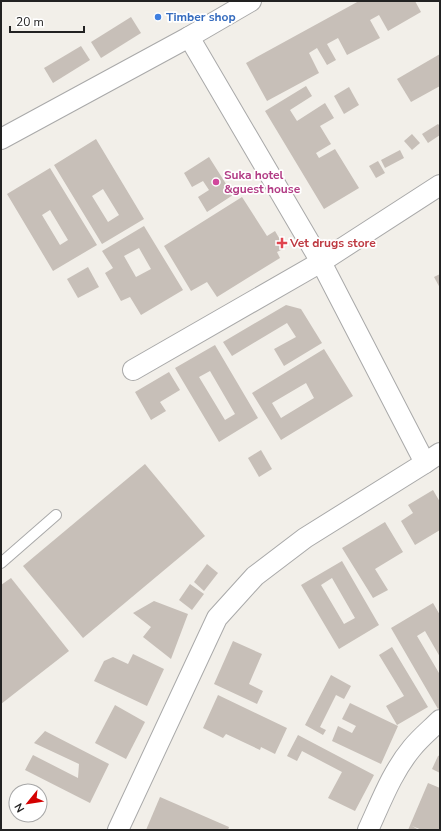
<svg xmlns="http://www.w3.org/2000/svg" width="441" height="831" viewBox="0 0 441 831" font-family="'Nunito Sans',sans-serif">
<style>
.building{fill:#c7bfb8;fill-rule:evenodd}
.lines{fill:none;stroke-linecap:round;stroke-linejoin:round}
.service-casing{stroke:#a9a9a9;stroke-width:12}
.minor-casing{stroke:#a9a9a9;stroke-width:22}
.service{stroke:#fff;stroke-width:10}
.minor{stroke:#fff;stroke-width:20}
.shop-dot{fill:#3f7fe0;stroke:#fff;stroke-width:1.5}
.hotel-dot{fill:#d1479c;stroke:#fff;stroke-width:1.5}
.health-dot{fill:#e0444e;stroke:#fff;stroke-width:1.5}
.labels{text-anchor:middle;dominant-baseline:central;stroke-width:3.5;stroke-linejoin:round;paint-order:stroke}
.shop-label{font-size:12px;font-weight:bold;fill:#366cbe;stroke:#fff;text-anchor:start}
.hotel-label{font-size:12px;font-weight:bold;fill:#b23c85;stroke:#fff;text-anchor:start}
.health-label{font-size:12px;font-weight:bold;fill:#be3a42;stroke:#fff;text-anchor:start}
</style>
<rect width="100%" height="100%" fill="#f2efe9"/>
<g class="building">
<path d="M359,1H415L421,12L388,31L379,15L370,20L380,38L347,55L338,38L327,44L336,60L327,65L317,48L309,53L319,73L267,101L246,63Z"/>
<path d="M131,17L141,33L101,58L91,42Z"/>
<path d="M81,46L90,60L53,83L44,68Z"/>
<path d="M440,54V86L411,102L397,79Z"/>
<path d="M306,86L312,96L290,110L297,121L325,103L334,118L320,126L331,144L316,153L319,158L335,149L359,188L324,209L265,111Z"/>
<path d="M349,87L359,105L344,114L334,96Z"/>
<path d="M438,124L440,126V135L428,143L422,134Z"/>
<path d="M412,134L420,143L412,150L404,141Z"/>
<path d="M96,139L144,219L102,244L54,165ZM103,189L119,215L108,222L92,196Z"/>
<path d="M400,150L404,158L385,168L381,160Z"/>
<path d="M209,157L233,195L207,212L198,197L209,190L203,181L192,187L184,173Z"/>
<path d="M378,161L385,173L376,178L369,166Z"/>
<path d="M50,168L97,245L53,271L7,194ZM50,210L68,240L60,245L42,215Z"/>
<path d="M242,197L267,236L275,231L285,248L277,252L280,258L217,297L207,282L191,291L164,246Z"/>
<path d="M144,226L183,290L141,315L130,297L121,301L105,273L113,268L102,251ZM139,248L151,269L136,277L124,256Z"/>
<path d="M88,267L99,287L78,298L67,279Z"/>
<path d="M440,274V288L434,277Z"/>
<path d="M286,305L301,309L322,343L284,366L274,349L296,337L287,323L232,356L223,342Z"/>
<path d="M215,345L258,418L219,442L175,368ZM210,371L235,414L225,420L199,377Z"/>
<path d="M324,349L353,396L281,440L252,393ZM306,383L314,398L281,418L272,403Z"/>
<path d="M169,372L180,390L160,402L166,411L151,420L135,392Z"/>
<path d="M261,450L272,469L259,477L248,458Z"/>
<path d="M145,464L205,536L83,638L23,566Z"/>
<path d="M433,490L440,502V530L415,545L401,521L413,513L408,505Z"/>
<path d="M385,522L403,552L375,569L388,590L373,598L342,548Z"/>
<path d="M342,561L379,625L339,649L301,585ZM332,578L355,618L344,624L321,585Z"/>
<path d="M207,564L218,573L204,591L194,582Z"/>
<path d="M11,578L69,651L1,704V585Z"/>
<path d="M190,584L204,594L192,610L179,600Z"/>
<path d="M154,601L188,614L171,659L143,637L151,627L133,613Z"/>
<path d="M433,603L440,615V657L425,631L417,636L439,673L440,672V708L438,709L391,628Z"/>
<path d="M233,641L262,654L249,684L263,691L257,704L214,684Z"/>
<path d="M392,647L428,707L397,725L386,706L404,696L379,655Z"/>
<path d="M133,654L164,669L147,706L94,681L104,661L113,657L128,664Z"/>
<path d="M331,675L351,686L344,699L336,695L320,727L326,730L323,735L305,725Z"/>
<path d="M218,695L287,728L275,754L261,747L260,750L226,734L223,738L203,728Z"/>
<path d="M350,703L398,726L381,764L332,741L338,726L352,733L356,726L342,719Z"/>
<path d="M115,705L145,722L126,759L95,743Z"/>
<path d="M45,731L109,764L90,803L25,770L33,755L78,778L79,764L34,743Z"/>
<path d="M298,735L374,775L355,811L328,798L342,772L302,751L297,761L287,756Z"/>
<path d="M440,755V773L432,769L438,756Z"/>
<path d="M428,783L440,788V830H422L412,826L419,830H408Z"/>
<path d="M160,797L229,827L228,830H146Z"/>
</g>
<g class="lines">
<g class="service-casing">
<path id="service" d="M1,563L56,515"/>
</g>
<g class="minor-casing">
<g id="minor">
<path d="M189,37L321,262L425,463"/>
<path d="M1,139L189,37L251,1"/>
<path d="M133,370L321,262L440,185"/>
<path d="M118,830L217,618L255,576L305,538L425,463L440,453"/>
<path d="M368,830C381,802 392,772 412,748C420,738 431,729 440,720"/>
</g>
</g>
<use href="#service" class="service"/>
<use href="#minor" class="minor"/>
</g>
<circle class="shop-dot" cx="158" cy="17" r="4"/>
<circle class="hotel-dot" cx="216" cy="182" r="4"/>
<path class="health-dot" d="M280 237h4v4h4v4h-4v4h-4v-4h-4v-4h4z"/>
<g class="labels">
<g class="shop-label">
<text x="166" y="17">Timber shop</text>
</g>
<g class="hotel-label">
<text x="224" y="175">Suka hotel<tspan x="224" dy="14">&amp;guest house</tspan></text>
</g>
<g class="health-label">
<text x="290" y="243">Vet drugs store</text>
</g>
</g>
<rect width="441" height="831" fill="none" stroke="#222222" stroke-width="4"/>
<g transform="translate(28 803) rotate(240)"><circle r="19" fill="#ffffff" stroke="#a7a7a7"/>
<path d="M0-3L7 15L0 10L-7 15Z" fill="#d40000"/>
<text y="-6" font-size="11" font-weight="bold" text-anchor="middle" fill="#222222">N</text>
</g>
<path d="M10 26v6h74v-6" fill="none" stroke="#222222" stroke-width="2"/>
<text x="16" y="26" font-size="12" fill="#222222" stroke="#ffffff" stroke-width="3" paint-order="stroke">20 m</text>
</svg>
